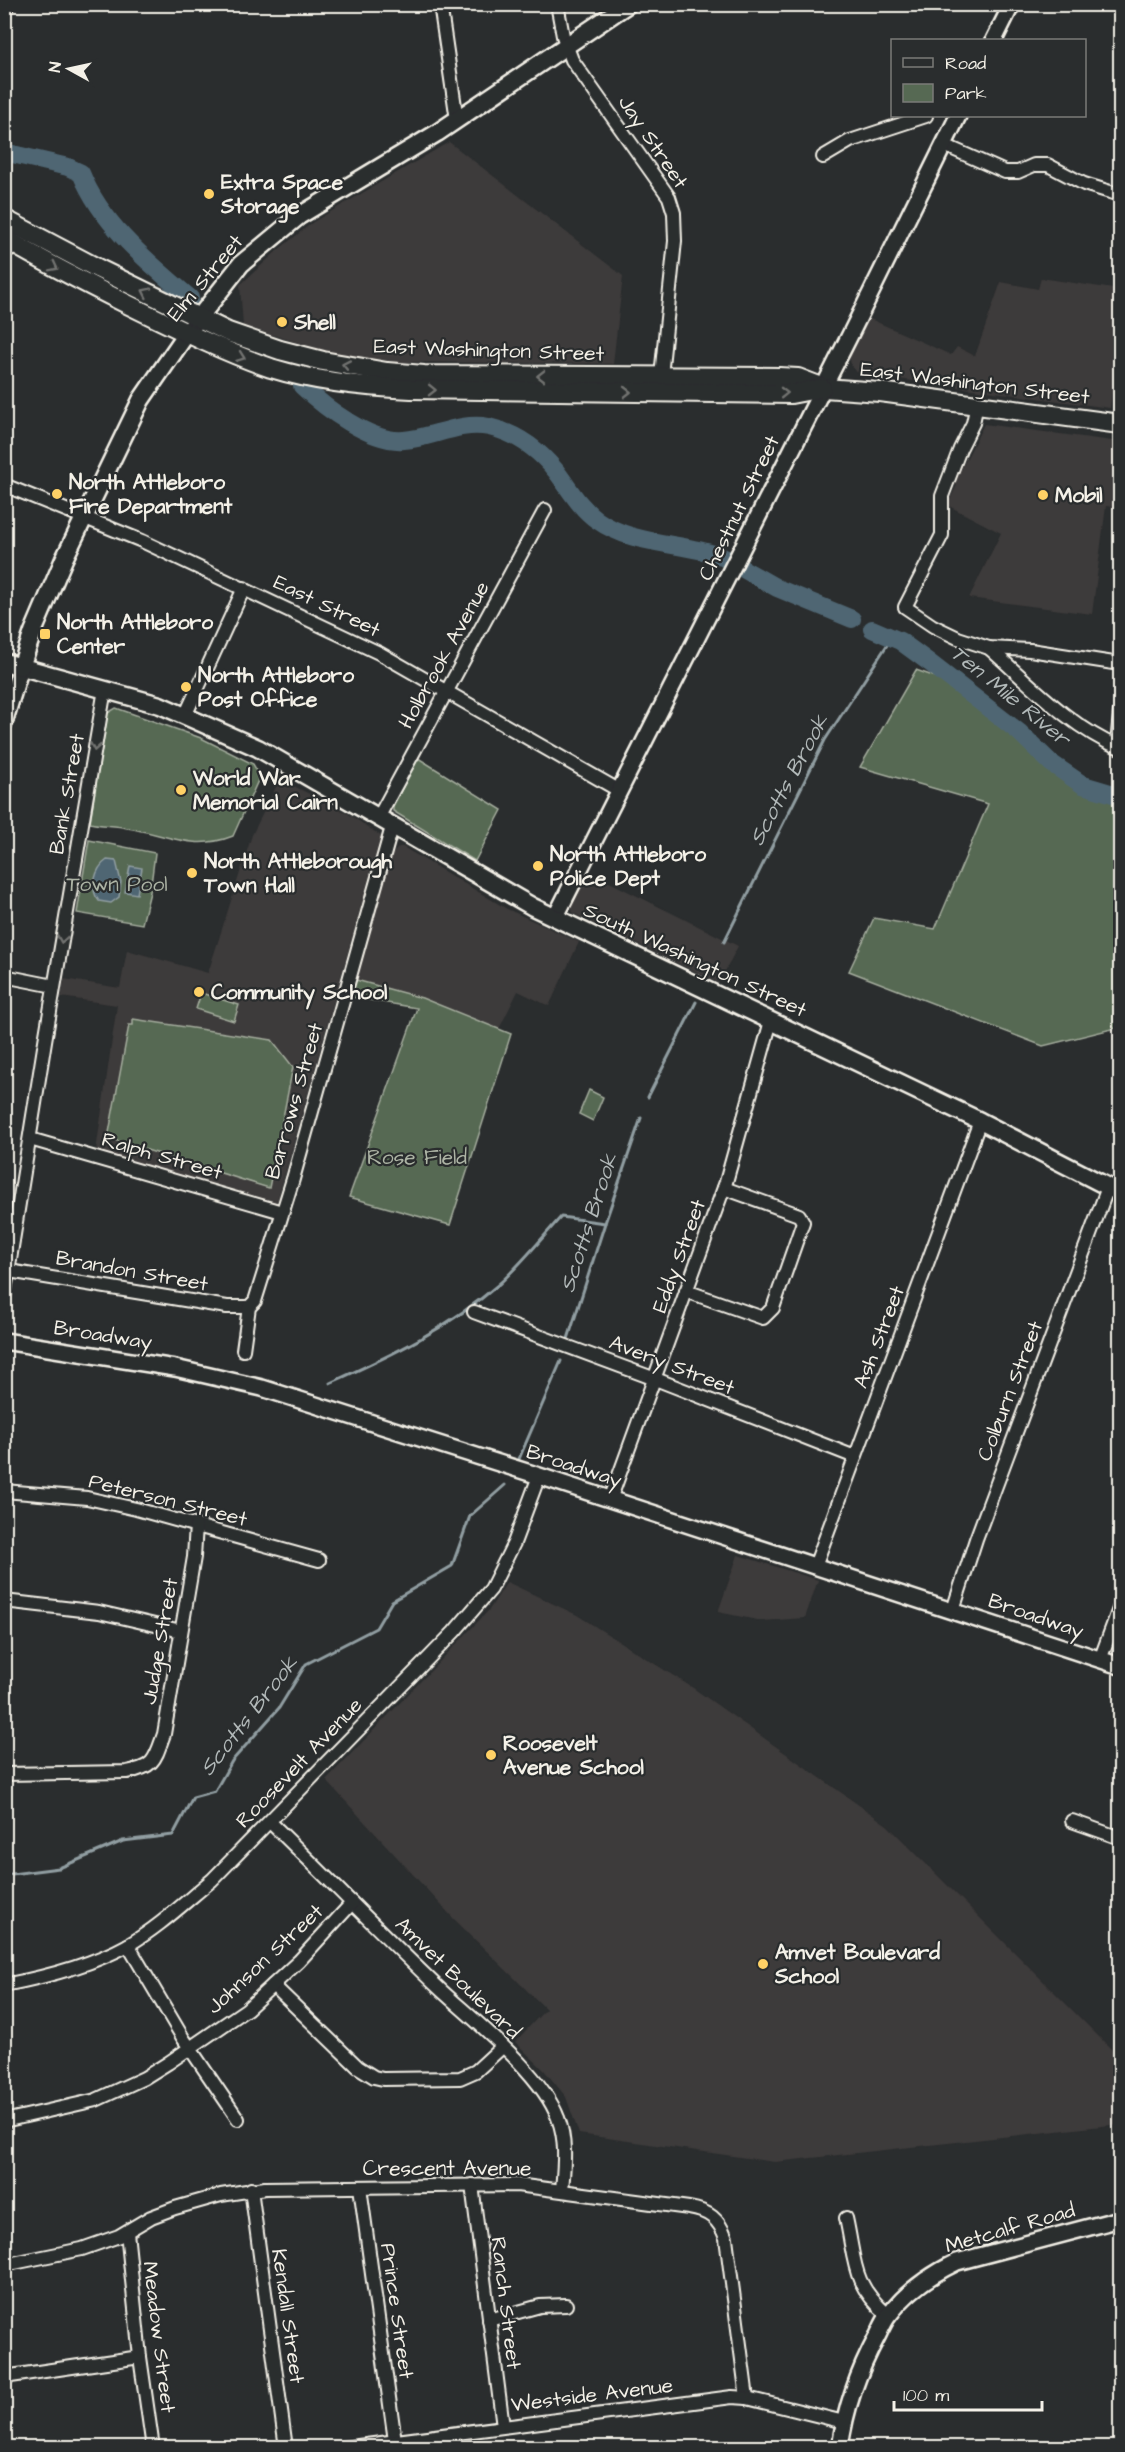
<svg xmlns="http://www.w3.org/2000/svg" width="1125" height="2452" viewBox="0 0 1125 2452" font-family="'Architects Daughter',sans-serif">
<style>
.built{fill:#3d3a3a}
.green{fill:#566953;stroke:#a5ad9e;stroke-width:1.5}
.water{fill:#4f6673;stroke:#919ea2;stroke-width:1.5}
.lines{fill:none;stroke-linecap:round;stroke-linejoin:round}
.stream{stroke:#919ea2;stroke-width:3}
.river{stroke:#4f6673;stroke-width:18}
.minor-casing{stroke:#f4f1e8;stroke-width:16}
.tertiary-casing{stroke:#f4f1e8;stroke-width:20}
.secondary-casing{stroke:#f4f1e8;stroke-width:21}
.primary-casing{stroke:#f4f1e8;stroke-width:22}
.minor{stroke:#2a2d2e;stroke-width:12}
.tertiary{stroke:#2a2d2e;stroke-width:15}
.secondary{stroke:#2a2d2e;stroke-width:16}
.primary{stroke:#2a2d2e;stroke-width:18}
.oneway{stroke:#71726f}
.poi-dot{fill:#ffd166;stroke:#2a2d2e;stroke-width:2}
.labels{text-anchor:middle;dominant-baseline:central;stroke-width:4.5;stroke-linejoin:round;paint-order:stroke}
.street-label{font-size:21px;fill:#f4f1e8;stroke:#2a2d2e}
.poi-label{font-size:21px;font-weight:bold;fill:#f4f1e8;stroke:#2a2d2e;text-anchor:start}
.park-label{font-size:21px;fill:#adb4a5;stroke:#2a2d2e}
.water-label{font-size:22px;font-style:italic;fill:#b2b9b9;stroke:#2a2d2e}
</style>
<rect width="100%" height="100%" fill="#2a2d2e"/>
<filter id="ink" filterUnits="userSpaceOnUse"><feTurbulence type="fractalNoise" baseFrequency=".0167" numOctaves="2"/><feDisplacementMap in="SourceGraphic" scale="12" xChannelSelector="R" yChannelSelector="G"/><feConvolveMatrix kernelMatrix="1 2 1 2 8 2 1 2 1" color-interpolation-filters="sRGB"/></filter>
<g filter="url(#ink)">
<g class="built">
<path d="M449,142L623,276L613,364L394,362L329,352L243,326L240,285L278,250L313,222Z"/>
<path d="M1041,278L1120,290V333L1110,408L862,374L855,371L851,365L849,355L868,318L951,355L957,347L975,356L1001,282L1038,289Z"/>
<path d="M984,424L1120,442V508L1106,506L1092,614L969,598L1001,533L947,505L957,485H953Z"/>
<path d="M280,779L347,813L381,836L277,1202L96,1151L117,1005L61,997L64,979L120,988L127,950L208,973L252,835Z"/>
<path d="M399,847H403L507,909L579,942L549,1006L518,991L499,1029L422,998L356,980L392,854Z"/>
<path d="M587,871L738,946L719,983L573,913L570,904Z"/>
<path d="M738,1555L818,1580L805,1618L762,1621L718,1612Z"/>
<path d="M507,1582L577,1615L693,1688L887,1825L1120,2058V2124L775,2162L579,2134L566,2097L544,2070L515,2042L546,2009L454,1919L326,1780L489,1610Z"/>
</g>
<g class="green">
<path d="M916,670L955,684L1020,727L1078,776L1120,788V1027L1043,1046L849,971L874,918L935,929L988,804L860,767Z"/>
<path d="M116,708L201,738L253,764L260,776L233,836C193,852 166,834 127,828C115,825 102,826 90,823L106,714Z"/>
<path d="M418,758L502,810L475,861L393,811V806Z"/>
<path d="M89,840L155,853L150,892L142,924L77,913Z"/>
<path d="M356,980L422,998L511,1034L450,1225L349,1197L417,1008L351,997Z"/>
<path d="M201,993L239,1005L234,1021L196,1009Z"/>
<path d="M133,1019L272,1040L293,1067L269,1188L108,1138L129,1025H133Z"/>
<path d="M589,1090L603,1097L593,1121L579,1114Z"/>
</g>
<g class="water">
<path d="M107,860L116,861L121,882L119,897L111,903L99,901C89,890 95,868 107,860Z"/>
<path d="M130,866L142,868L137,894L125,892Z"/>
</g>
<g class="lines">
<g class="stream">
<path d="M724,942L825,740L891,639"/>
<path d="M648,1097L696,1002"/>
<path d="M568,1339L605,1223L641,1118"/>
<path d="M330,1383C390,1356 449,1328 499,1284C522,1263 541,1239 561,1217L605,1223"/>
<path d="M519,1459L561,1361"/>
<path d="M4,1875L59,1868L123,1841L173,1835L193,1797L215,1791L232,1761L279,1708L306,1664L376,1628L392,1601L452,1566L470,1516L505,1485"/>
</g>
<g class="river">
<path d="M4,152L68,167L81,173C102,225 148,262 190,298"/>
<path d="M302,386C325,408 371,443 404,440C432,438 460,421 489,427C516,433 539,450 556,471C569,488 579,507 597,520C635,547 685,541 727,559"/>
<path d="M745,570L777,588L852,619"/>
<path d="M872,629L900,641L930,663L1019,732L1051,763L1083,785L1120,796"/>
</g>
<g class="minor-casing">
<g id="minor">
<path d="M440,4L457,120"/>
<path d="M557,4L563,36L572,60L669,197L674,213L675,241L661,376"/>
<path d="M944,145L1005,172H1018L1034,165H1048L1084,184L1120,195"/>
<path d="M823,157L850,141L926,116"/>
<path d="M977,404L973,423L960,449L942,496V535L905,607L933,626L958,638L989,648L1030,650L1120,664"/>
<path d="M4,485L142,541L379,653L620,791"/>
<path d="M989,648C1030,684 1070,727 1120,748"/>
<path d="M185,716L244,588"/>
<path d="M1117,746L1120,711"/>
<path d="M378,818L545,510"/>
<path d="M4,976L54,986"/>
<path d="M30,1139L282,1212"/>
<path d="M9,1271L227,1307H249"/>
<path d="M686,1291L763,1318L773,1308L803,1222L799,1215L724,1188"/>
<path d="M4,1297L45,1041L105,689"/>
<path d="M474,1312L658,1380L855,1457"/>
<path d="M243,1350L249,1307L255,1301L293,1179L392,827"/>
<path d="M4,1491L87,1498L136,1509L319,1560"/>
<path d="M610,1500L726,1182L771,1021"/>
<path d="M815,1566L980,1121"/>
<path d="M4,1601L99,1612L181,1631"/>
<path d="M953,1610L976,1539L1108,1187"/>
<path d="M1100,1660L1120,1606"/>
<path d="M4,1774L127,1772C155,1767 155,1759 164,1734L194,1557L196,1525"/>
<path d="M1072,1821L1120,1838"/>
<path d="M270,1822C328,1878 384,1936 442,1991C477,2023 542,2074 558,2118C567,2141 564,2166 562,2190"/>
<path d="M128,1945L183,2038L238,2119"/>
<path d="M4,1985C46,1977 90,1966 128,1945C158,1928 185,1902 212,1880L454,1632L491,1589L514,1543L539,1476"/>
<path d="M273,1985L358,2067L374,2077L383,2079L460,2078L476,2071L502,2047"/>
<path d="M4,2121L96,2100L144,2078L168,2063L247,2009L299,1961L352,1903"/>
<path d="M472,2185L503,2426"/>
<path d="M360,2187L395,2441"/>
<path d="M251,2189L286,2448"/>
<path d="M846,2218C856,2263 851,2283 888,2315"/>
<path d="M127,2232L140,2357L153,2448"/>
<path d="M4,2265L82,2249L119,2236L151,2217L175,2208L221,2195L265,2188L517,2185L689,2208C709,2211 719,2219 726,2238L747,2398"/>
<path d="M489,2320L540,2306L566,2305"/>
<path d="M4,2377L140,2357"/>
<path d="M343,2448L732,2397L747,2398L844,2422"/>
</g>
</g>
<g class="tertiary-casing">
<g id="tertiary">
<path d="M4,8L6,4"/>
<path d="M994,40L1012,4"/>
<path d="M4,723L21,667"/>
<path d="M555,918L850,335L958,116"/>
<path d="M4,1341L175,1368L262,1388L530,1473L1120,1666"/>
<path d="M840,2448C845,2408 859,2370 878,2335C881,2329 884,2321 889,2315C906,2292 932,2274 957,2262L1120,2219"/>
</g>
</g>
<g class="secondary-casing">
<g id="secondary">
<path d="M4,662L160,705L258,748L533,907L980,1121L1120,1193"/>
<path d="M21,667L33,632L64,559L141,400L187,333L241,264L299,216L437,133L628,4"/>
</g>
</g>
<g class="primary-casing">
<g id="primary">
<path d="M4,219L99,269L228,332L280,350L323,361L387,372L424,375L779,377L798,378L824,388L880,392L1120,424"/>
<path d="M4,238C45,263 87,284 129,305C176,328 222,351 271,368C316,382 364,387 411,389L791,394L822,388"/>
</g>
</g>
<use href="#minor" class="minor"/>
<use href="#tertiary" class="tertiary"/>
<use href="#secondary" class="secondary"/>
<use href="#primary" class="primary"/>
</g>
<defs><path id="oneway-chevron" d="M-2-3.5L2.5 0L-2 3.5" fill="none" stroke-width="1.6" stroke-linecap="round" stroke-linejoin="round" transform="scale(1.5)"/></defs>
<g class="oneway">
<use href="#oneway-chevron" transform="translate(54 267) rotate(27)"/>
<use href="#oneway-chevron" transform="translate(146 292) rotate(-154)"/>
<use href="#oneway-chevron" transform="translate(241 357) rotate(20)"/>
<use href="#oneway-chevron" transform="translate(346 365) rotate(-169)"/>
<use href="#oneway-chevron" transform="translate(541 376) rotate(180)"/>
<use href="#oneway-chevron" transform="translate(432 390) rotate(1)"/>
<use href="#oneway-chevron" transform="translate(627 392)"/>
<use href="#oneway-chevron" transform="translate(784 393) rotate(-1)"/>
<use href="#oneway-chevron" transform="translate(95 747) rotate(100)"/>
<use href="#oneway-chevron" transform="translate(62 939) rotate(99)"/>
</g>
</g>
<g class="poi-dot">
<circle cx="209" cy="194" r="6"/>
<circle cx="282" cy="322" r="6"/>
<circle cx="57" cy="494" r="6"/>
<circle cx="1043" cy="495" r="6"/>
<rect x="39" y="628" width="12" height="12" rx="3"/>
<circle cx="186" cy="687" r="6"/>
<circle cx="181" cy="790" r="6"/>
<circle cx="538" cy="866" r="6"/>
<circle cx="192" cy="873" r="6"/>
<circle cx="199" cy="992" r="6"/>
<circle cx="491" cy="1755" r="6"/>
<circle cx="763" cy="1964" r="6"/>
</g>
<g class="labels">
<g class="street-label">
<text transform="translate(653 142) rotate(56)">Jay Street</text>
<text transform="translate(205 278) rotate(-50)">Elm Street</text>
<text transform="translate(489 350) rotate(2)">East Washington Street</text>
<text transform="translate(975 383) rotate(7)">East Washington Street</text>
<text transform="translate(739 508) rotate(-64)">Chestnut Street</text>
<text transform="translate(327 606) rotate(26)">East Street</text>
<text transform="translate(444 655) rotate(-61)">Holbrook Avenue</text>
<text transform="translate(67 794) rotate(-80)">Bank Street</text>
<text transform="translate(695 960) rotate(25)">South Washington Street</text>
<text transform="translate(294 1101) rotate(-74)">Barrows Street</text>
<text transform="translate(162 1156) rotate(16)">Ralph Street</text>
<text transform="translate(679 1256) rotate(-70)">Eddy Street</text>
<text transform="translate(132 1271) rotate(10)">Brandon Street</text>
<text transform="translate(103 1335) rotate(9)">Broadway</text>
<text transform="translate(879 1337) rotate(-69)">Ash Street</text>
<text transform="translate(672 1365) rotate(21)">Avery Street</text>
<text transform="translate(1010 1391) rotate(-69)">Colburn Street</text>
<text transform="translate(574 1466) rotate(18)">Broadway</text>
<text transform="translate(168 1500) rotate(14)">Peterson Street</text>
<text transform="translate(1036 1616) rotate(19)">Broadway</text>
<text transform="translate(160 1641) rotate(-80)">Judge Street</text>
<text transform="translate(299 1763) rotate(-46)">Roosevelt Avenue</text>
<text transform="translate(265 1959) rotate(-43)">Johnson Street</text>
<text transform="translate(458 1978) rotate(44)">Amvet Boulevard</text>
<text x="447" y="2168">Crescent Avenue</text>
<text transform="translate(1010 2228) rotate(-16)">Metcalf Road</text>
<text transform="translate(506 2303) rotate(83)">Ranch Street</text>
<text transform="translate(397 2311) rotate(82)">Prince Street</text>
<text transform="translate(288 2316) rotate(82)">Kendall Street</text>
<text transform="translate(159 2337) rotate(83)">Meadow Street</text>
<text transform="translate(592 2395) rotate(-7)">Westside Avenue</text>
</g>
<g class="poi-label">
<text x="221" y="182">Extra Space<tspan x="221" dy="24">Storage</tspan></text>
<text x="294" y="322">Shell</text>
<text x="69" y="482">North Attleboro<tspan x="69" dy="24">Fire Department</tspan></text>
<text x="1055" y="495">Mobil</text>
<text x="57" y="622">North Attleboro<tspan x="57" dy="24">Center</tspan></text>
<text x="198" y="675">North Attleboro<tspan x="198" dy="24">Post Office</tspan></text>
<text x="193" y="778">World War<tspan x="193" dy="24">Memorial Cairn</tspan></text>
<text x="550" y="854">North Attleboro<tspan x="550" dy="24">Police Dept</tspan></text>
<text x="204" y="861">North Attleborough<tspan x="204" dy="24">Town Hall</tspan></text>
<text x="211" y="992">Community School</text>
<text x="503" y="1743">Roosevelt<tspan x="503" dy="24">Avenue School</tspan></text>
<text x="775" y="1952">Amvet Boulevard<tspan x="775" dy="24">School</tspan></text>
</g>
<g class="park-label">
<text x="117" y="884">Town Pool</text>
<text x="417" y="1157">Rose Field</text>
</g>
<g class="water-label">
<text transform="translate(1010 696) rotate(39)">Ten Mile River</text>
<text transform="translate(789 780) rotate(-62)">Scotts Brook</text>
<text transform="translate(589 1223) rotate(-72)">Scotts Brook</text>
<text transform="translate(249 1716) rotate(-52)">Scotts Brook</text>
</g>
</g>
<rect width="1125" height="2452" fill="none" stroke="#2a2d2e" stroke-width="24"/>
<rect x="12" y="12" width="1101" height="2428" fill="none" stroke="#f4f1e8" stroke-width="2" filter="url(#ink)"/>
<rect x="891" y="39" width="195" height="78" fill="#2a2d2e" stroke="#7b7b78" stroke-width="1.5"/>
<rect x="903" y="58" width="30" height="9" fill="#2a2d2e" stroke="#7b7b78" stroke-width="1.5"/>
<text x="945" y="69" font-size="18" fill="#f4f1e8">Road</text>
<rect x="903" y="84" width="30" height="18" fill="#566953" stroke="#7b7b78" stroke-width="1.5"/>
<text x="945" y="99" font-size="18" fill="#f4f1e8">Park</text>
<g transform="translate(69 69) rotate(278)" stroke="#2a2d2e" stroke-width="4.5" paint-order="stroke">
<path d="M0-4.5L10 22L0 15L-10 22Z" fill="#f4f1e8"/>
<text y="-9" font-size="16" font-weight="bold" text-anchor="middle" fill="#f4f1e8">N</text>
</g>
<path d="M894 2401v9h148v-9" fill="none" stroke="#f4f1e8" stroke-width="3"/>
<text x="903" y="2401" font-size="18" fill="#f4f1e8" stroke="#2a2d2e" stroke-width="4.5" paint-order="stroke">100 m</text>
</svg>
